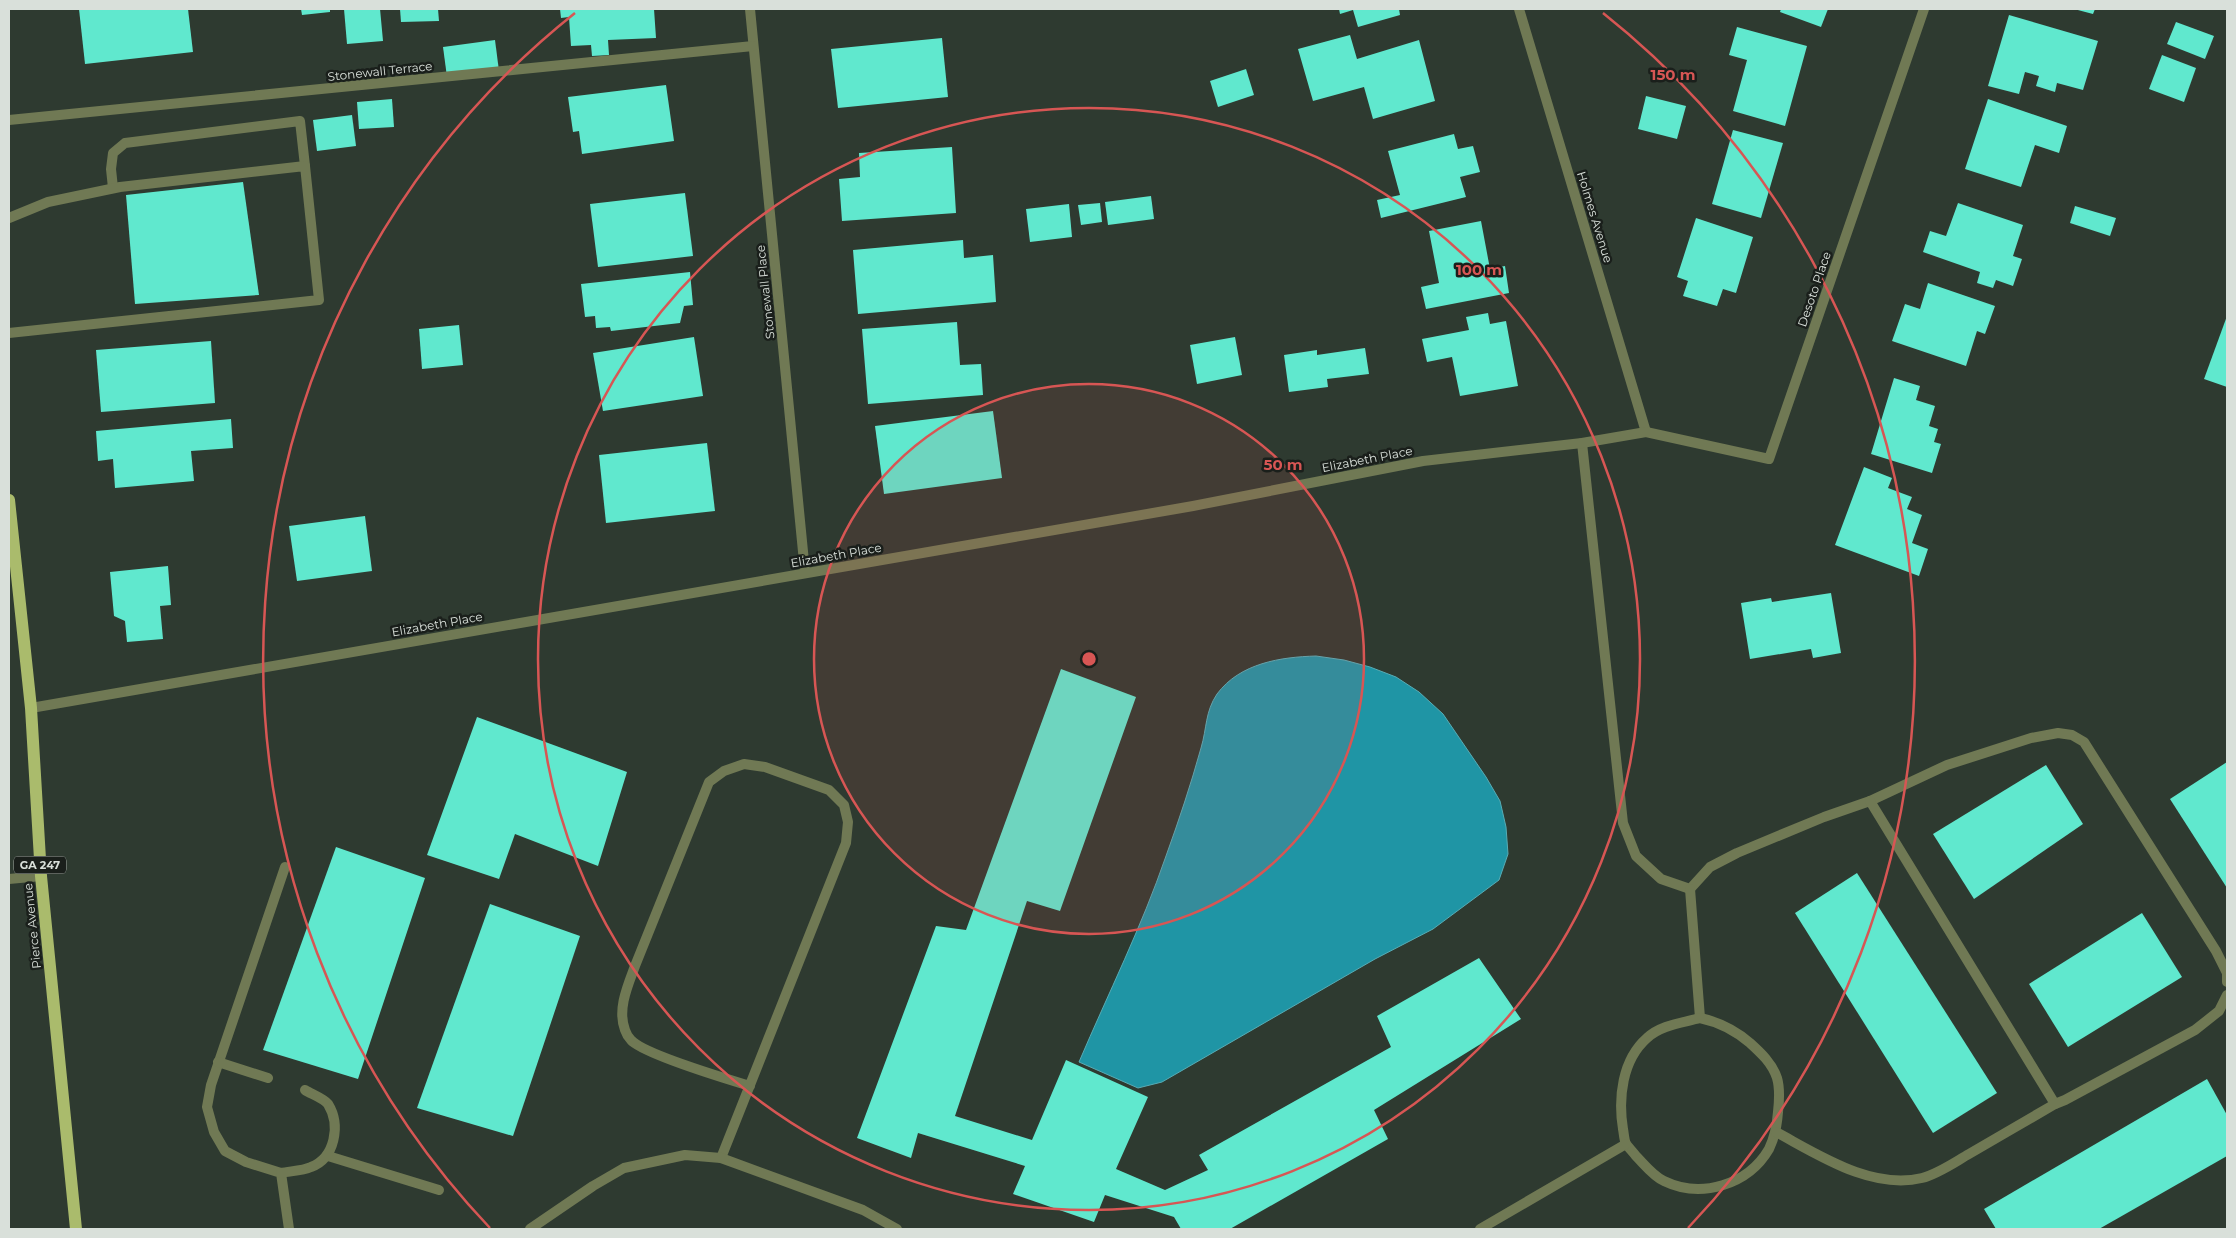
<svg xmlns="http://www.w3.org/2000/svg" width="2236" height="1238" viewBox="0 0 2236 1238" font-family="Montserrat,sans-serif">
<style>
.water{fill:#1f95a5;stroke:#57acb5}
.building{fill:#60e8ce}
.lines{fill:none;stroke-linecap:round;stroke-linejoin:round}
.lane{stroke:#707954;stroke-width:10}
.street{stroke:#707954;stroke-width:10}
.primary{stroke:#aabb6c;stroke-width:12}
.ring{fill:none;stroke:#d75654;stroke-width:2.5}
.labels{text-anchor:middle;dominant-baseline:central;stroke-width:5;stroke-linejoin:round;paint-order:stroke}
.shield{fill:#1a1f1b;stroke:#a0a6a1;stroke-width:1}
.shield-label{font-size:11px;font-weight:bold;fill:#d9e0da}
.street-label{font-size:12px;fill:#d9e0da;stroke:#1a1f1b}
.centre{fill:#d75654;stroke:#1a1f1b;stroke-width:2.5}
.ring-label{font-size:15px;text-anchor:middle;font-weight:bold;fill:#d75654;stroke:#1a1f1b;stroke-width:5;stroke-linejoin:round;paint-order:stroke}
</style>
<rect width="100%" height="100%" fill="#2e3a30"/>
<path class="water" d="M1316,656L1344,660L1370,667L1396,677L1419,692L1443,714L1486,777L1500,801L1506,827L1508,854L1499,880L1433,929L1375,959L1162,1082L1138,1088L1079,1062C1108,994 1142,926 1166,856C1179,820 1191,784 1201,748C1207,728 1205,712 1217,694C1240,663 1281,657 1316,656Z"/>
<g class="building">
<path d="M79,9H188L193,52L85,64Z"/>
<path d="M301,9H330V12L302,15Z"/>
<path d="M344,9H380L383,41L347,44Z"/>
<path d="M400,9H438L439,21L401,22Z"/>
<path d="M560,9H654L656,38L608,40L609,55L592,56L591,45L571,46L569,17L561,18Z"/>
<path d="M1339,9H1399L1400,15L1358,27L1353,10L1340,14Z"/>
<path d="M1781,9H1828L1821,27L1780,12Z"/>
<path d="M2074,9H2095L2093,14Z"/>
<path d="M2009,15L2098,41L2083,90L2057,83L2055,92L2036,86L2039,76L2025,72L2019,94L1988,86Z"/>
<path d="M2176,22L2214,36L2205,59L2167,44Z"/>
<path d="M1737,27L1807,46L1785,126L1733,111L1747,60L1729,55Z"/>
<path d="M1350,35L1357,59L1419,40L1435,101L1373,119L1364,87L1313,101L1298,49Z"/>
<path d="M942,38L948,97L838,108L831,49Z"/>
<path d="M495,40L499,71L447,77L443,47Z"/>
<path d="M2162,55L2196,68L2184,102L2149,89Z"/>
<path d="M1246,69L1254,95L1218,107L1210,81Z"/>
<path d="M666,85L674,141L582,154L579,131L573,132L568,97Z"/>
<path d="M1646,96L1686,106L1677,139L1638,129Z"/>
<path d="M392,99L394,127L359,129L357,102Z"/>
<path d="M1988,99L2067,126L2059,153L2035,145L2021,187L1965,169Z"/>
<path d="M352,115L356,146L317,151L313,120Z"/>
<path d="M1733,130L1783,143L1761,218L1712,204Z"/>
<path d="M1454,134L1458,149L1473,146L1480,172L1460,177L1466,197L1381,218L1377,200L1400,195L1388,151Z"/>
<path d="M952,147L956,213L842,221L839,179L860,177L859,153Z"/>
<path d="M243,182L259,295L135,304L126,195Z"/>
<path d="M685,193L693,256L598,267L590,204Z"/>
<path d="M1151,196L1154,219L1108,225L1105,202Z"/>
<path d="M1100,203L1102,222L1081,225L1078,205Z"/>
<path d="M1958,203L2023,225L2013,256L2022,259L2013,286L1996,280L1993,288L1977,283L1980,272L1923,252L1930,231L1946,236Z"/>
<path d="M1069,204L1072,237L1030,242L1026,209Z"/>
<path d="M2075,206L2116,218L2110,236L2070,223Z"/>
<path d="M1696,218L1753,237L1736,293L1723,289L1717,306L1683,296L1688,281L1677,277Z"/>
<path d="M1481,221L1490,269L1505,266L1509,293L1426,309L1421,287L1439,283L1429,231Z"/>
<path d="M963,240L964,258L993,255L996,302L858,314L853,250Z"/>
<path d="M690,272L693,305L684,306L680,323L611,331L610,327L596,328L595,316L585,317L581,284Z"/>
<path d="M1928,283L1995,306L1985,334L1977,331L1966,366L1892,341L1905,304L1920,309Z"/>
<path d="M1488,313L1490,324L1506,321L1518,386L1460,396L1452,357L1427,362L1422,339L1469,330L1466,317Z"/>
<path d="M2227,316V387L2204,379Z"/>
<path d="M957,322L960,365L981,364L983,395L868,404L862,329Z"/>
<path d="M459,325L463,365L422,369L419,329Z"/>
<path d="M694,337L703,396L603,411L593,353Z"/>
<path d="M1235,337L1242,375L1197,384L1190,345Z"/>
<path d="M211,341L215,403L101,412L96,350Z"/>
<path d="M1365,348L1369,374L1327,379L1328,387L1289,392L1284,355L1317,350V355Z"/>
<path d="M1894,378L1920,386L1916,400L1935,406L1929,426L1938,429L1934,442L1941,444L1932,473L1871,454Z"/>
<path d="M993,411L1002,478L884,494L875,426Z"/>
<path d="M231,419L233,448L191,451L194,481L115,488L113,459L98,461L96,431Z"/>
<path d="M707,443L715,511L606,523L599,455Z"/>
<path d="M1864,467L1892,478L1888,488L1912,497L1907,509L1922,515L1912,543L1928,549L1919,576L1835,545Z"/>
<path d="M365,516L372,571L297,581L289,526Z"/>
<path d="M168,566L171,605L160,606L163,639L127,642L125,621L114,616L110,572Z"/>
<path d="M1831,593L1841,653L1813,658L1811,649L1750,659L1741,603L1771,598L1772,602Z"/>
<path d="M1061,669L1136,697L1060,911L1027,901L955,1116L1032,1140L1066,1060L1148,1097L1116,1169L1165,1190L1208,1170L1199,1155L1391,1047L1377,1016L1479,958L1521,1019L1374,1110L1388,1139L1230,1229H1181L1174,1217L1105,1195L1094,1222L1013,1194L1025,1166L918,1133L911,1158L857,1138L936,926L966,930Z"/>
<path d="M477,717L627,772L598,866L515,834L499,879L427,855Z"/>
<path d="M2227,762V888L2170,799Z"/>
<path d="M2046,765L2083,824L1974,899L1933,834Z"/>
<path d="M336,847L425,878L358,1079L263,1050Z"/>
<path d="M1857,873L1997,1093L1933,1133L1795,913Z"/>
<path d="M490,904L580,936L513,1136L417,1108Z"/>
<path d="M2142,913L2182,977L2068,1047L2029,984Z"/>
<path d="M2207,1079L2227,1115V1156L2099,1229H1996L1984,1209Z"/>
</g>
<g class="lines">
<g class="lane">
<path d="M113,188L111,169L113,153L125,143L300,121L305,166"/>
<path d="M9,218L48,202L120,187L305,166L319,300L9,333"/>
<path d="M1582,443L1623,823L1636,856L1661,879L1690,889L1710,867L1737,853L1824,817L1870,801L1947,765L2031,738L2058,733L2072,735L2084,742L2216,951L2227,973V982"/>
<path d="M1870,801L2055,1104"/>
<path d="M285,867L211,1085L207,1107L214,1132L225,1151L246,1162L281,1173L289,1229"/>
<path d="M1690,889L1700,1018"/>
<path d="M1700,1018C1719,1022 1735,1030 1750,1043C1761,1053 1772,1063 1777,1078C1780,1088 1779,1103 1778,1112C1777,1125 1775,1137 1769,1149C1748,1185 1701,1199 1664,1181C1653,1176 1644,1164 1636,1156C1633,1152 1629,1148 1626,1144C1624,1140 1624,1134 1623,1129C1618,1098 1622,1060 1647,1038C1661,1025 1682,1023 1700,1018Z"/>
<path d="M218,1062L268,1078"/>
<path d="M1776,1132C1819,1155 1871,1190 1922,1178C1938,1174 1955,1162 1969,1154C1998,1137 2026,1121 2055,1104L2065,1100L2195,1030L2219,1011L2227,995"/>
<path d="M328,1156L439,1190"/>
<path d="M721,1158L846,843L848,822L844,805L829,790L765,767L744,764L724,771L709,782L635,966C628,985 617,1009 625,1030C626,1033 629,1038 631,1040C643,1054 727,1079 750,1086"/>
<path d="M281,1173C290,1171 302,1171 311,1167C335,1158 341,1125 328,1104C323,1098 311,1094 305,1090"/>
<path d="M530,1229L593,1186L624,1168L685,1155L721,1158L863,1210L897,1229"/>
<path d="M1480,1229L1626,1144"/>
</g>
<g class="street">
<path d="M750,9L805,572"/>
<path d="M1519,9L1646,432"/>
<path d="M9,120L753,46"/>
<path d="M31,708L1193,506L1423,461L1582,443L1646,432L1769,459L1924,9"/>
<path d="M9,879L41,876"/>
</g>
<path class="primary" d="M9,500L31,708L41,876L76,1229"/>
</g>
<circle cx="1089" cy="659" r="275" fill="#d75654" fill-opacity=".12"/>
<g class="ring">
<circle cx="1089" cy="659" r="275"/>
<circle cx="1089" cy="659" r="551"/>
<path d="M490 1228A826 826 0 0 1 575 13M1603 13A826 826 0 0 1 1688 1228"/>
</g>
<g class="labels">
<rect class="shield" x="14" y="856.5" width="52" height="17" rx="4"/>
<g class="shield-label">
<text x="40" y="865">GA 247</text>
</g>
<g class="street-label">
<text transform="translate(380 71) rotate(-6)">Stonewall Terrace</text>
<text transform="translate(1595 217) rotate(73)">Holmes Avenue</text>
<text transform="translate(1814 289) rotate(-71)">Desoto Place</text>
<text transform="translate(765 292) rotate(-96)">Stonewall Place</text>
<text transform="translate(1367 459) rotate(-11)">Elizabeth Place</text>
<text transform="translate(836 555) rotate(-10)">Elizabeth Place</text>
<text transform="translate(437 624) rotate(-10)">Elizabeth Place</text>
<text transform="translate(32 926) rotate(-96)">Pierce Avenue</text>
</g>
</g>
<circle cx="1089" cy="659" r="8" class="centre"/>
<g class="ring-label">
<text x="1673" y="80">150 m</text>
<text x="1479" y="275">100 m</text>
<text x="1283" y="470">50 m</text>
</g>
<rect width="2236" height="1238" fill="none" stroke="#d9e0da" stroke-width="20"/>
</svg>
